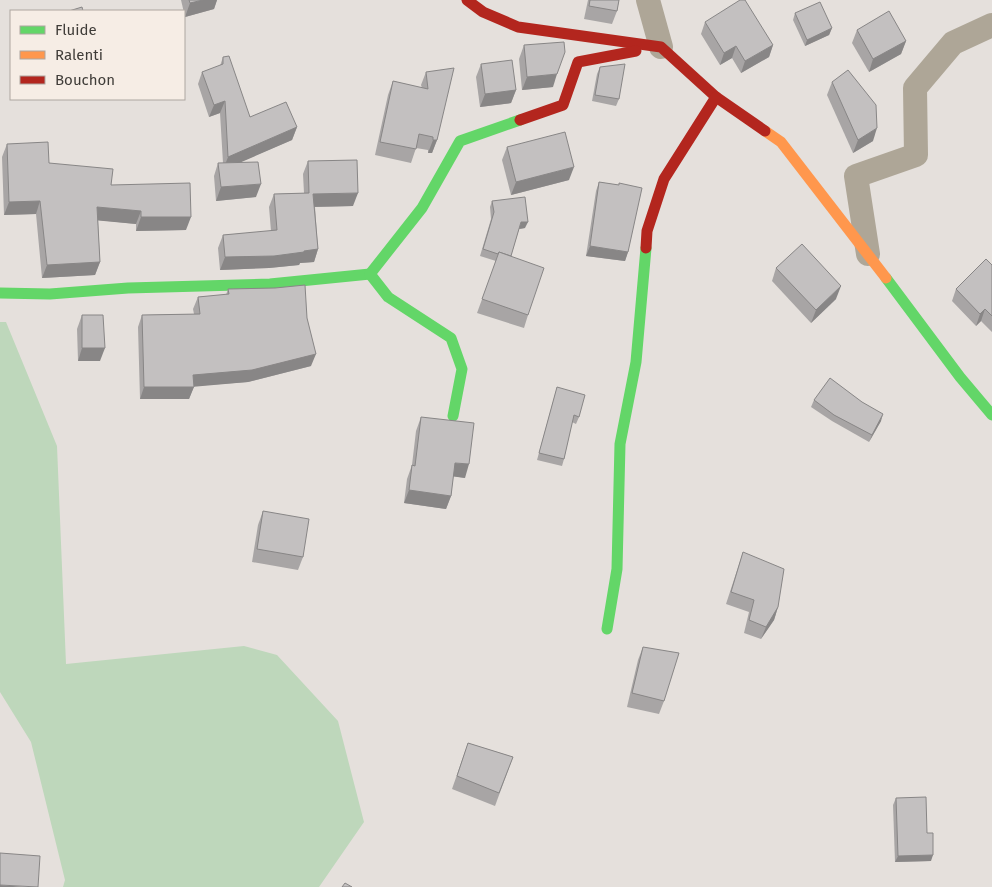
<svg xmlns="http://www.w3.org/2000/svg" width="992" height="887" viewBox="0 0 992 887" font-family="'Fira Sans',sans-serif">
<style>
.green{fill:#bed7bb}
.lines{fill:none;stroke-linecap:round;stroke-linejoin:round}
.street{stroke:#aea697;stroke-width:24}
.fast{stroke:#63d668;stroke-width:11}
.slow{stroke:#ff974d;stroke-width:11}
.jam{stroke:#b3261e;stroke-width:11}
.wall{fill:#a8a5a5}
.shaded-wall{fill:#888686}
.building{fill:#c3c0c0;stroke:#888686}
</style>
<rect width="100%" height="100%" fill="#e5e0dc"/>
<path class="green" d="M0,322H6L57,446L66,664L244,646L277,655L338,721L364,822L319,887H63L65,880L31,742L0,692Z"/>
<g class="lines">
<g class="street">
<path d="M648,0L661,47"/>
<path d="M868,254L856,176L916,155L915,88L953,43L992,25"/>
</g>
<g class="fast">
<path d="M886,278L960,377L992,415"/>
<path d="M0,293L50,294L128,288L270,284L370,274"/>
<path d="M453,416L462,369L451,338L388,297L370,274L422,208L460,141L520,120"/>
<path d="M607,629L617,569L620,444L636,362L646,248"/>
</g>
<path class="slow" d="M765,131L781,142L886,278"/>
<g class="jam">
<path d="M467,0L483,12L518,27L661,47L716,97L765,131"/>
<path d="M520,120L563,105L578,62L636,51"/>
<path d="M646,248L647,231L664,179L716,97"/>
</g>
</g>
<g class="wall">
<path d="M181,0H217L214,9L185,17Z"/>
<path d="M588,0H619L617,11L612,24L584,19Z"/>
<path d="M795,13L832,28L829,35L805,46L793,20Z"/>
<path d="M705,22L773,45L769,57L741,73L732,58L720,65L701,34Z"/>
<path d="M857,30L906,41L901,54L869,72L852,43Z"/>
<path d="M524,45L553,87L522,90L519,59Z"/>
<path d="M223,57L250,117L297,127L292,140L240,162L256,197L216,201L214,176L218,163H223L220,113L209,117L198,84L202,72L220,66Z"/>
<path d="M481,64L516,90L511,103L480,107L476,77Z"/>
<path d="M600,67L619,99L616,106L592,101L597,74Z"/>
<path d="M426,72L437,140L432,153H428V150L416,148L411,163L375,155L388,95L393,81L422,88L421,85Z"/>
<path d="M832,82L873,141L853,153L827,95Z"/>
<path d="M7,144L49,163L111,185L186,230L136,231V224L98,220L100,262L95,275L42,278L36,214L4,215L2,157Z"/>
<path d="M507,147L569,180L511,195L502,160Z"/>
<path d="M308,161L353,206L315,207L318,249L314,262L300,263L299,265L269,268L220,270L218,248L223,235L271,231L269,207L274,194L304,193L303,174Z"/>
<path d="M599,182L618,185L628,252L625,261L586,256L596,191Z"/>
<path d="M492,201L525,228L519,229L511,256L528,315L524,328L477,313L496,261L480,256L491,219L490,207Z"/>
<path d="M992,265V332L981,321L976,326L952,301L956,289Z"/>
<path d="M776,268L836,299L811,323L772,281Z"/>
<path d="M228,289L307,318L311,366L248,382L194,386L189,399H140L138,327L142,315L194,314L193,309L198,297L226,295Z"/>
<path d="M82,315L100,361H78L77,329Z"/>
<path d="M557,387L579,417L576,424L572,422L564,459L562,466L537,460Z"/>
<path d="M814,400L881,421L869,442L832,421L811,407Z"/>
<path d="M421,417L465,478L453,476L451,496L446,509L404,503L407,479L412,465L416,431Z"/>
<path d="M263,511L303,557L298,570L252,562L258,525Z"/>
<path d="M743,552L778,607L774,620L761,639L744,633L749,612L726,604Z"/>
<path d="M643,647L664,701L659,714L627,707L638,660Z"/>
<path d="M468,743L513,757L495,806L452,789Z"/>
<path d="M896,798L927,833L931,861L895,862L893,805Z"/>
</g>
<g class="shaded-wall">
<path d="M203,0H217L214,9L185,17L190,3Z"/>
<path d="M832,28L829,35L805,46L807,40Z"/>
<path d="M906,41L901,54L869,72L873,59Z"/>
<path d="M773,45L769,57L741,73L745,61Z"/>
<path d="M736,46L732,58L720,65L724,53Z"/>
<path d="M557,74L553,87L522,90L527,77Z"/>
<path d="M516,90L511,103L480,107L485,94Z"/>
<path d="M225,101L220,113L209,117L214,105Z"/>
<path d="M297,127L292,140L223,170L228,157Z"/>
<path d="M877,128L873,141L853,153L858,140Z"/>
<path d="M433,140H437L432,153H428Z"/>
<path d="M574,167L569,180L511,195L516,182Z"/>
<path d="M261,184L256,197L216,201L221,187Z"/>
<path d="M358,193L353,206L309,207L313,194Z"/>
<path d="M40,201L36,214L4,215L9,202Z"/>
<path d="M97,207L141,211L136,224L93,220Z"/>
<path d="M141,217H191L186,230L136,231Z"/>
<path d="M521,222H528L525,228L519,229Z"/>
<path d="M590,246L628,252L625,261L586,256Z"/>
<path d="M318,249L314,262L300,263L299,265L269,268L220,270L225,257Z"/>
<path d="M100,262L95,275L42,278L47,265Z"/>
<path d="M841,286L836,299L811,323L816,310Z"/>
<path d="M985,309L981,321L976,326L980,314Z"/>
<path d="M82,348H105L100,361H78Z"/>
<path d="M316,354L311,366L248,382L191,387H194L189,399H140L144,387L193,375Z"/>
<path d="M883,414L881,421L869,442L872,435Z"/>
<path d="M455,463L469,464L465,478L450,476Z"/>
<path d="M409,490L451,496L446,509L404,503Z"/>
<path d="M778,607L774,620L761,639L766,627Z"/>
<path d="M933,855L931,861L895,862L898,856Z"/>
<path d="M0,885L26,887H0Z"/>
</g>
<g class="building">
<path d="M189,0H203L190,3Z"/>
<path d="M590,0H619L617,11L589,6Z"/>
<path d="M740,0H745L773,45L745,61L736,46L724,53L705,22Z"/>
<path d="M820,2L832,28L807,40L795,13Z"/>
<path d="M82,7L83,11H69Z"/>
<path d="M889,11L906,41L873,59L857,30Z"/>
<path d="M564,42L565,52L557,74L527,77L524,45Z"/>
<path d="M229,56L250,117L286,102L297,127L228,157L225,101L214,105L202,72L223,64V57Z"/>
<path d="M512,60L516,90L485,94L481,64Z"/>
<path d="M625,64L619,99L595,95L600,67Z"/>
<path d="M454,68L437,140H433V137L419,134L416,149L380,142L393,81L428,89L426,72Z"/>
<path d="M848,70L876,105L877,128L858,140L832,82Z"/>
<path d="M565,132L574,167L516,182L507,147Z"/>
<path d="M48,142L49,163L113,169L111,185L190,183L191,217H141V211L97,207L100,262L47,265L40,201L9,202L7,144Z"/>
<path d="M357,160L358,193L313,194L318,249L304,251V252L274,256L225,257L223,235L277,230L274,194L309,193L308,161Z"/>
<path d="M258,162L261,184L221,187L218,163Z"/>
<path d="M599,182L619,185V183L642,188L628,252L590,246Z"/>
<path d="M525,197L528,222H521L511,256L499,252L498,254L483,249L494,212L492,201Z"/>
<path d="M802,244L841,286L816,310L776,268Z"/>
<path d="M499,252L544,268L528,315L482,299Z"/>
<path d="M986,259L992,265V316L985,309L980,314L956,289Z"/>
<path d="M305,285L307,318L316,354L252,370L193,375L194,387H144L142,315L200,314L198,297L229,294L228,289L275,288Z"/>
<path d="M82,315H103L105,348H82Z"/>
<path d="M830,378L862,402L883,414L872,435L834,415L814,400Z"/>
<path d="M557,387L585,395L579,417L574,415L564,459L539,453Z"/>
<path d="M421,417L474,423L469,464L455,463L451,496L409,490L412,465L415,466Z"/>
<path d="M263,511L309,519L303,557L257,549Z"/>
<path d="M743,552L784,569L778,607L766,627L749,620L754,600L731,592Z"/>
<path d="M643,647L679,653L664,701L632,693Z"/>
<path d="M468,743L513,757L499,793L457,776Z"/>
<path d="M926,797L927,833H933V855L898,856L896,798Z"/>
<path d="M0,853L40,856L38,887L0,885Z"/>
<path d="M345,883L352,887H342Z"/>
</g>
<rect x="10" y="10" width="175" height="90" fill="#f6ede5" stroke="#ada6a0"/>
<rect x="20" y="26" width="25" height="8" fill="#63d668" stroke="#ada6a0"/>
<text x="55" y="35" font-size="15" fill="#3f3c38">Fluide</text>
<rect x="20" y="51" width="25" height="8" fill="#ff974d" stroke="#ada6a0"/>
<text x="55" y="60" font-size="15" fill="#3f3c38">Ralenti</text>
<rect x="20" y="76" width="25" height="8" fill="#b3261e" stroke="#ada6a0"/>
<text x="55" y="85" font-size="15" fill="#3f3c38">Bouchon</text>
</svg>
